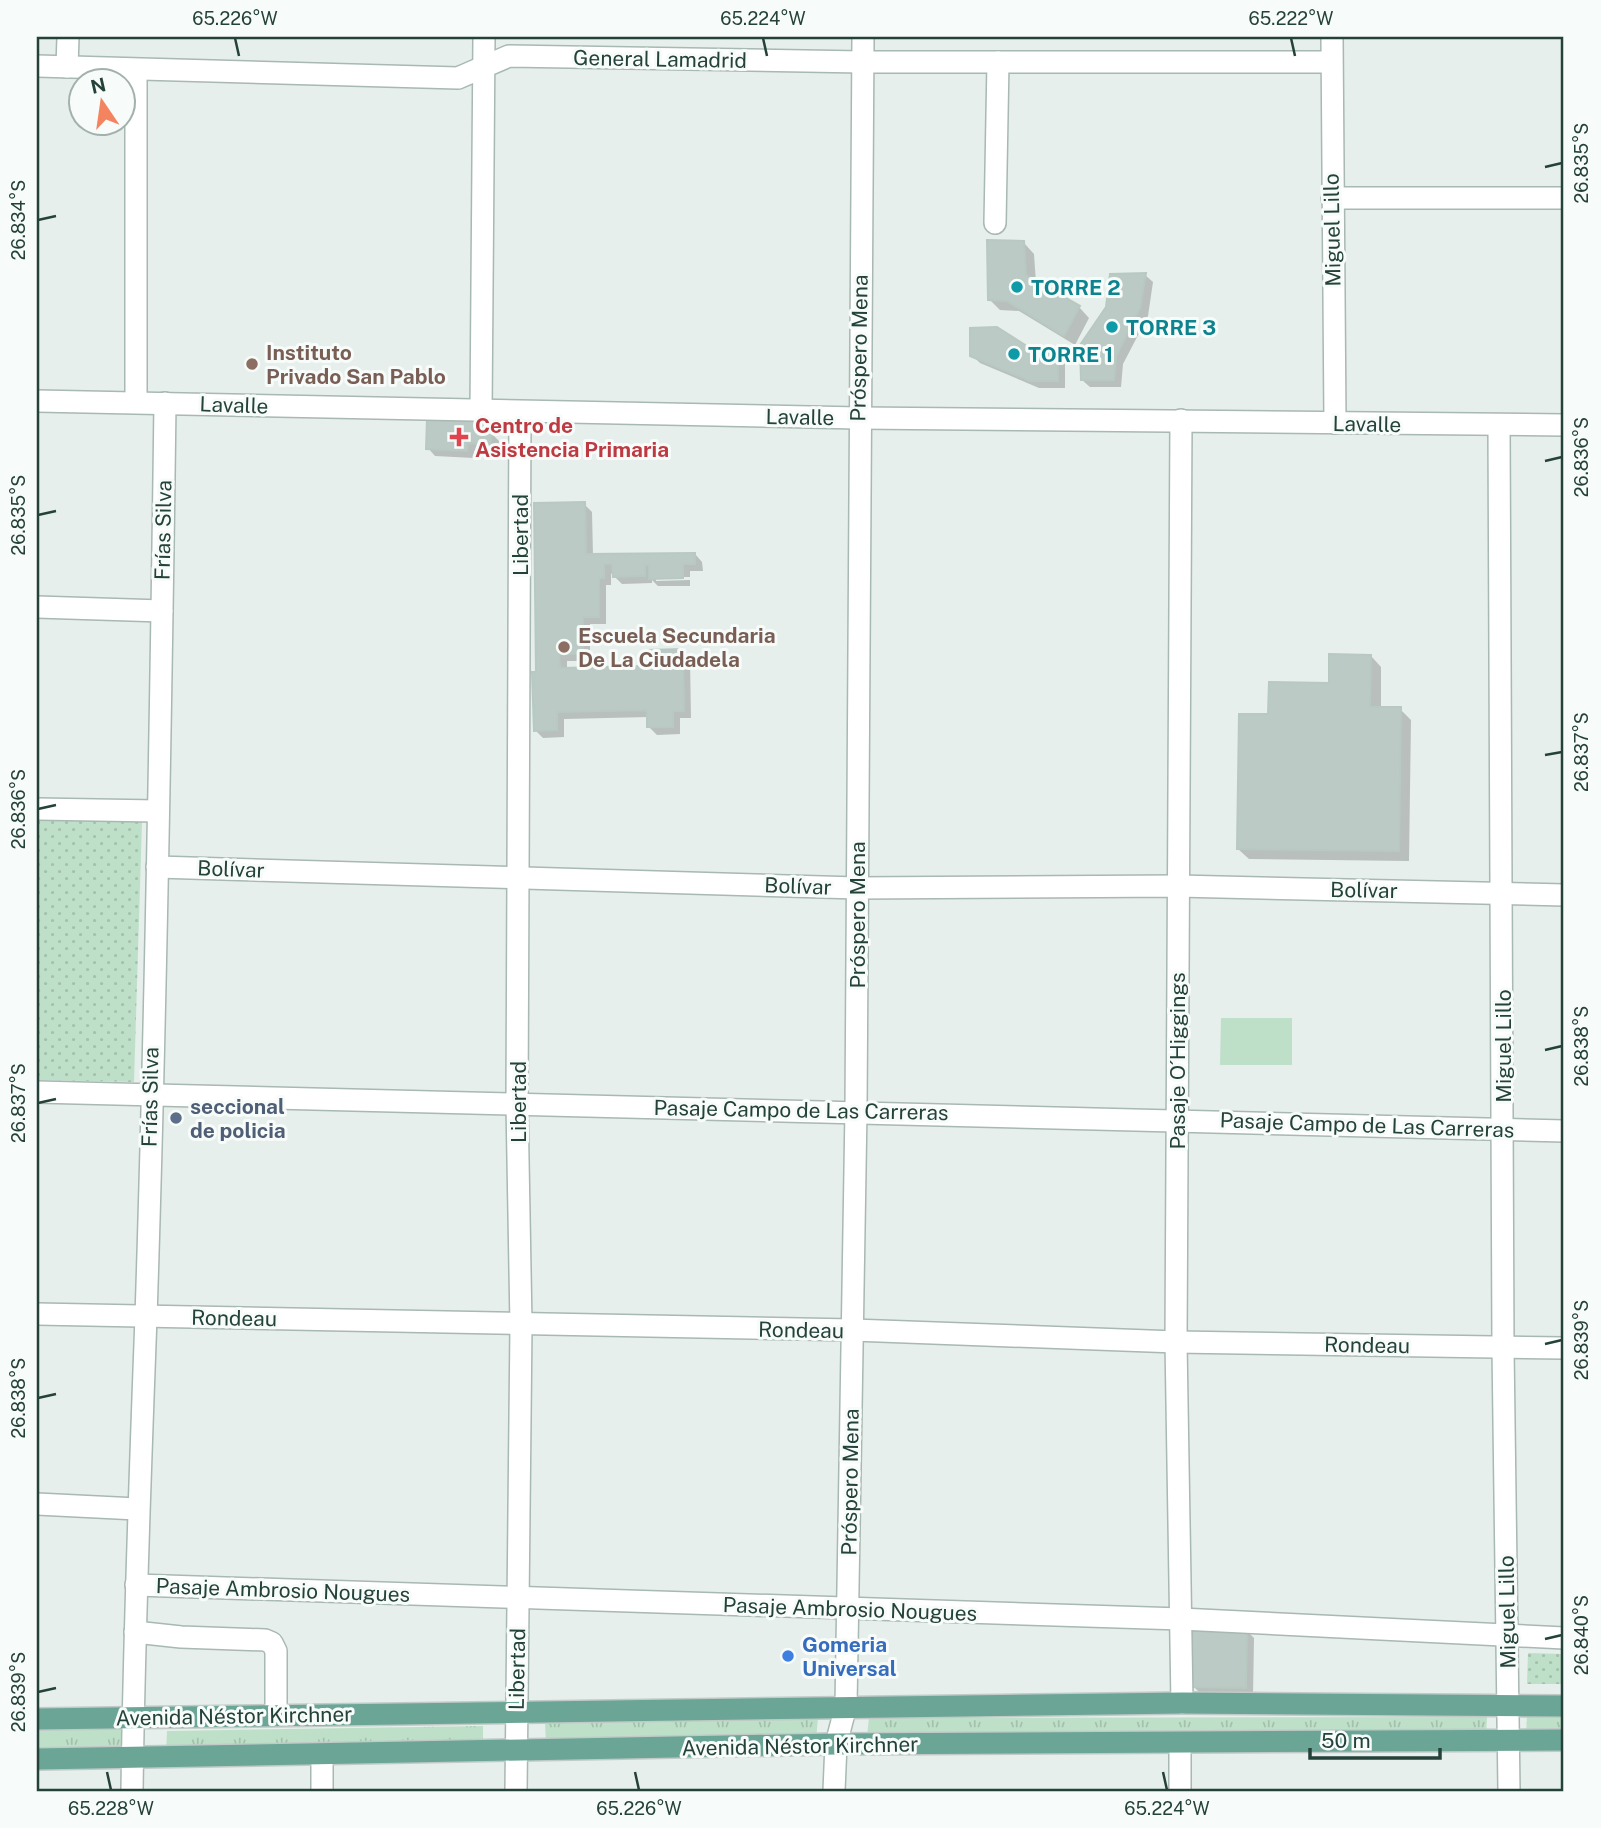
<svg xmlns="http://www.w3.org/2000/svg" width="1601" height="1828" viewBox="0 0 1601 1828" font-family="'Public Sans',sans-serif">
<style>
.grass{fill:url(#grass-tufts)}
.park{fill:url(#park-dots)}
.garden{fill:#bfe0c8}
.shadow{fill:#0003}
.building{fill:#bbcac4;stroke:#b8c9c2;stroke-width:2}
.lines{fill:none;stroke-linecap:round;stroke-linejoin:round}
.minor-casing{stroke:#a8b8b2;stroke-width:24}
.major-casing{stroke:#c2cac8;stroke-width:24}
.minor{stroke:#fff;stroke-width:21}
.major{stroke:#6aa596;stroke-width:21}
.ticks{fill:none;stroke:#24423a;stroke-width:2.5}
.culture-dot{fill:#0f9aa8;stroke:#f7fbf9;stroke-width:2.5}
.education-dot{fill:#8d6e63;stroke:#f7fbf9;stroke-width:2.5}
.health-dot{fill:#e0444e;stroke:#f7fbf9;stroke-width:2.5}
.service-dot{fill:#5c6f8a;stroke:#f7fbf9;stroke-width:2.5}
.shop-dot{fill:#3f7fe0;stroke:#f7fbf9;stroke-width:2.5}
.labels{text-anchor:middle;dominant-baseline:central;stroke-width:6;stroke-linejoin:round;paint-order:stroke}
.street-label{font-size:21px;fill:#24423a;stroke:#f7fbf9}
.culture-label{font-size:21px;font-weight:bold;fill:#0d838f;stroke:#f7fbf9;text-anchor:start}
.education-label{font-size:21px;font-weight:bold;fill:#785e54;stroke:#f7fbf9;text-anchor:start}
.health-label{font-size:21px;font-weight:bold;fill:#be3a42;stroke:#f7fbf9;text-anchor:start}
.service-label{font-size:21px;font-weight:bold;fill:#4e5e75;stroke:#f7fbf9;text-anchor:start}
.shop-label{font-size:21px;font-weight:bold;fill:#366cbe;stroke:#f7fbf9;text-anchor:start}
.neatline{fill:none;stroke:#24423a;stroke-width:2.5}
.ticks-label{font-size:18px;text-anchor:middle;fill:#24423a}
</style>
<defs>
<pattern id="grass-tufts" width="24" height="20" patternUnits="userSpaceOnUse" patternTransform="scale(1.75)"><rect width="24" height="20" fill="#bfe0c8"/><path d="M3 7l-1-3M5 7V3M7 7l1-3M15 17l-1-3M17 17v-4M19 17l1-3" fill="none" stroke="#a4c1ad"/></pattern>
<pattern id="park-dots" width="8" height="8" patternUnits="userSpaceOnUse" patternTransform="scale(1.75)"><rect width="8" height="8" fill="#bfe0c8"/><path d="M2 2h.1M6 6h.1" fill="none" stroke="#a4c1ad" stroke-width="1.8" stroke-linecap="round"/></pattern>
</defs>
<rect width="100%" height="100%" fill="#e6efeb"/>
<g class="grass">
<path d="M1527,1716H1564V1734H1526Z"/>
<path d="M1487,1717L1486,1736H867L869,1718Z"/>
<path d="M818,1718L816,1740L546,1744L545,1722Z"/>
<path d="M483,1726V1746L166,1753L167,1731Z"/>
<path d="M126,1727L125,1753H37V1728Z"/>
</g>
<g class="park">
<path d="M37,820L142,822L134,1082L37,1080Z"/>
<path d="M1528,1653L1564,1654V1684H1527Z"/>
</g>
<path class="garden" d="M1221,1018H1292V1065H1220Z"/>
<g class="shadow">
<path d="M1024,243L1034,254L1036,283L1079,307L1089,318L1075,345L1019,311L1000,310L989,299Z"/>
<path d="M1145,275L1153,282L1148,316L1123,364L1121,387H1090L1082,380L1108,307Z"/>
<path d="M1033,352L1057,354L1065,362V388H1039L980,363L972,355Z"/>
<path d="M481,423L499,441L498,459H488L480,451H474V458L435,456L428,448Z"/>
<path d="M584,504L592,512L593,556L695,554L702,562L703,571H690V577H656V581L690,580V586H658L652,580V583L622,584L611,573V585H606V624H590V661H567V669L651,668L682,651L690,659L691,718H680V734L657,735L649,727V717L564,719V737L543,738L535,730L538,674Z"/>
<path d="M1371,656L1381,667V709H1400L1411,720L1409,861L1249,859L1238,849L1270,716L1331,685Z"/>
<path d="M1246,1630L1254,1638L1253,1695L1201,1694L1193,1686Z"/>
</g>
<g class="building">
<path d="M987,240L1024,241L1026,275L1080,306L1064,336L1007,301L988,300Z"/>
<path d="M1146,273L1140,308L1116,356L1114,380H1081L1080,345L1106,307L1110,274Z"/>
<path d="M997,327L1033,350L1058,352V381H1030L970,356V328Z"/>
<path d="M427,419L482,421L492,431L490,452L479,451V444L467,443V451L426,449Z"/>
<path d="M585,502L586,554L695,553V564H683V578L649,579V565H645V576L613,577L612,564H604V578H599V617H583V654H559L560,668L649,666L648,650L683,649L684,711H673V727H647V710L557,712V730L534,731L532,672H536L534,503Z"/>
<path d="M1329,654L1371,655L1370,707H1401L1399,851L1237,849L1239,714H1268L1269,682L1329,683Z"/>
<path d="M1192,1628H1247L1246,1688L1191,1687Z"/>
</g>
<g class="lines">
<g class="minor-casing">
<g id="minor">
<path d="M1332,37L1335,423"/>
<path d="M37,66L458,78L509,56L862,62H1331"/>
<path d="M67,67L68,37"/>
<path d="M1332,198H1564"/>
<path d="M995,223L998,62"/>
<path d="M37,401L859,418L1564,425"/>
<path d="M136,401V70"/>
<path d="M481,412L484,37"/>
<path d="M1181,420L1176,1342L1182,1703"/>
<path d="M1499,426L1503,1348L1509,1791"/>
<path d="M37,607L162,611"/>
<path d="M37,809L157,811"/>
<path d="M157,867L857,888L1178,886L1564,895"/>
<path d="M37,1092L1564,1131"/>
<path d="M37,1314L853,1330L1176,1342L1564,1348"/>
<path d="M37,1504L137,1509"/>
<path d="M136,1585L1181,1619L1564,1638"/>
<path d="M135,1632L181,1637L265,1640L272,1643L276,1651V1715"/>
<path d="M1180,1744V1791"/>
<path d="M132,1791C134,1633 140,1475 146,1317C156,1012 161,707 165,403"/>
<path d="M322,1791V1755"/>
<path d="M516,1791L521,1325L517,1104L520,412"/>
<path d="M834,1791L836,1744L846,1706L856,1110L863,37"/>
</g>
</g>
<g class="major-casing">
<g id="major">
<path d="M37,1719L1182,1703L1564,1706"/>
<path d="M37,1759L836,1744L1564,1740"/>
</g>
</g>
<use href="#minor" class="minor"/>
<use href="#major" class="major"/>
</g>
<path class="ticks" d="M235,38L239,56M763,38L767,56M1291,38L1295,56M1545,167L1562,163M38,220L56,216M1545,461L1562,457M38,515L56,511M1545,755L1562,752M38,809L56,805M1545,1050L1562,1046M38,1103L56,1099M1545,1344L1562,1340M38,1398L56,1394M1545,1639L1562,1635M38,1692L56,1688M107,1772L111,1790M635,1772L639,1790M1163,1772L1167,1790"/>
<g class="culture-dot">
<circle cx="1017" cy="287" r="7"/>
<circle cx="1112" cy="327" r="7"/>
<circle cx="1014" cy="354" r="7"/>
</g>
<g class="education-dot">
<circle cx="252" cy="364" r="7"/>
<circle cx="564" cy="647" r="7"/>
</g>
<path class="health-dot" d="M455.5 426.5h7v7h7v7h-7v7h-7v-7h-7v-7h7z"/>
<circle class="service-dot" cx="176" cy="1118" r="7"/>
<circle class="shop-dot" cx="788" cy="1656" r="7"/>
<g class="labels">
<g class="street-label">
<text transform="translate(660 59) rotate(1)">General Lamadrid</text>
<text transform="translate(1332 230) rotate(-91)">Miguel Lillo</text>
<text transform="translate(859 348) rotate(-89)">Próspero Mena</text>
<text transform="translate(234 405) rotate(2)">Lavalle</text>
<text transform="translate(800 417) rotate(1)">Lavalle</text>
<text transform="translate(1367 424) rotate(1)">Lavalle</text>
<text transform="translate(163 530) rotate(-89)">Frías Silva</text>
<text transform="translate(520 535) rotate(-90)">Libertad</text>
<text transform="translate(231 869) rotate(2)">Bolívar</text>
<text transform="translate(798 886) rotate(2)">Bolívar</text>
<text transform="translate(1364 890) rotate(1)">Bolívar</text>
<text transform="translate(857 915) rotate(-90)">Próspero Mena</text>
<text transform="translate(1503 1046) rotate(-90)">Miguel Lillo</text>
<text transform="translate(1177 1061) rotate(-90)">Pasaje O´Higgings</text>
<text transform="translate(150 1097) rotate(-89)">Frías Silva</text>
<text transform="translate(518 1102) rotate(-90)">Libertad</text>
<text transform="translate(801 1110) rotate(1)">Pasaje Campo de Las Carreras</text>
<text transform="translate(1367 1125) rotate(2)">Pasaje Campo de Las Carreras</text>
<text transform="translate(234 1318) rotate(1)">Rondeau</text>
<text transform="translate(801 1330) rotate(1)">Rondeau</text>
<text transform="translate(1367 1345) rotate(1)">Rondeau</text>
<text transform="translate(850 1482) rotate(-89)">Próspero Mena</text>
<text transform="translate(283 1590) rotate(2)">Pasaje Ambrosio Nougues</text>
<text transform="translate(850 1609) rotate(2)">Pasaje Ambrosio Nougues</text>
<text transform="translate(1507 1612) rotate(-91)">Miguel Lillo</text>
<text transform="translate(517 1669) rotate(-89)">Libertad</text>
<text transform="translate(234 1716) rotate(-1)">Avenida Néstor Kirchner</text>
<text transform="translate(800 1746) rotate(-1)">Avenida Néstor Kirchner</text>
</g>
<g class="culture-label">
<text x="1031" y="287">TORRE 2</text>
<text x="1126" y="327">TORRE 3</text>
<text x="1028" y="354">TORRE 1</text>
</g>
<g class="education-label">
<text x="266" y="352">Instituto<tspan x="266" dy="24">Privado San Pablo</tspan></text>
<text x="578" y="635">Escuela Secundaria<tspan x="578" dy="24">De La Ciudadela</tspan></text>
</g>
<g class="health-label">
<text x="475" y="425">Centro de<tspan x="475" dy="24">Asistencia Primaria</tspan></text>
</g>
<g class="service-label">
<text x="190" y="1106">seccional<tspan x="190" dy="24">de policia</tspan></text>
</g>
<g class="shop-label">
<text x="802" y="1644">Gomeria<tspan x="802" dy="24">Universal</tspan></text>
</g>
</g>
<rect width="1601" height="1828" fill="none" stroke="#f7fbf9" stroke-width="77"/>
<g transform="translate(102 102) rotate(347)"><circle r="33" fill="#f7fbf9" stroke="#a3b1ad" stroke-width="2"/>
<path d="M0-5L12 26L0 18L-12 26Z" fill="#f4845f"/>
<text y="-10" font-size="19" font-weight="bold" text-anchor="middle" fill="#24423a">N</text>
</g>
<path d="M1310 1748v10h130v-10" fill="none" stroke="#24423a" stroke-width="3.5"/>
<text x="1321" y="1748" font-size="21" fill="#24423a" stroke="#f7fbf9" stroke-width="5" paint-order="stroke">50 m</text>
<rect x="38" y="38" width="1524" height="1752" class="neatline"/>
<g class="ticks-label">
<text x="235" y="25">65.226°W</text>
<text x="763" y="25">65.224°W</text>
<text x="1291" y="25">65.222°W</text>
<text transform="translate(1582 163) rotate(-90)" y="6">26.835°S</text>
<text transform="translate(19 220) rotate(-90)" y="6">26.834°S</text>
<text transform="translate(1582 457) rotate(-90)" y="6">26.836°S</text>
<text transform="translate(19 515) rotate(-90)" y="6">26.835°S</text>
<text transform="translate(1582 752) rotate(-90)" y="6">26.837°S</text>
<text transform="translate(19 809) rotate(-90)" y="6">26.836°S</text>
<text transform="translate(1582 1046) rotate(-90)" y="6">26.838°S</text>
<text transform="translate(19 1103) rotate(-90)" y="6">26.837°S</text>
<text transform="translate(1582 1340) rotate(-90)" y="6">26.839°S</text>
<text transform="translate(19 1398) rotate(-90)" y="6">26.838°S</text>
<text transform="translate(1582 1635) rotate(-90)" y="6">26.840°S</text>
<text transform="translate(19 1692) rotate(-90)" y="6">26.839°S</text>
<text x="111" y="1815">65.228°W</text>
<text x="639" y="1815">65.226°W</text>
<text x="1167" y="1815">65.224°W</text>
</g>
</svg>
